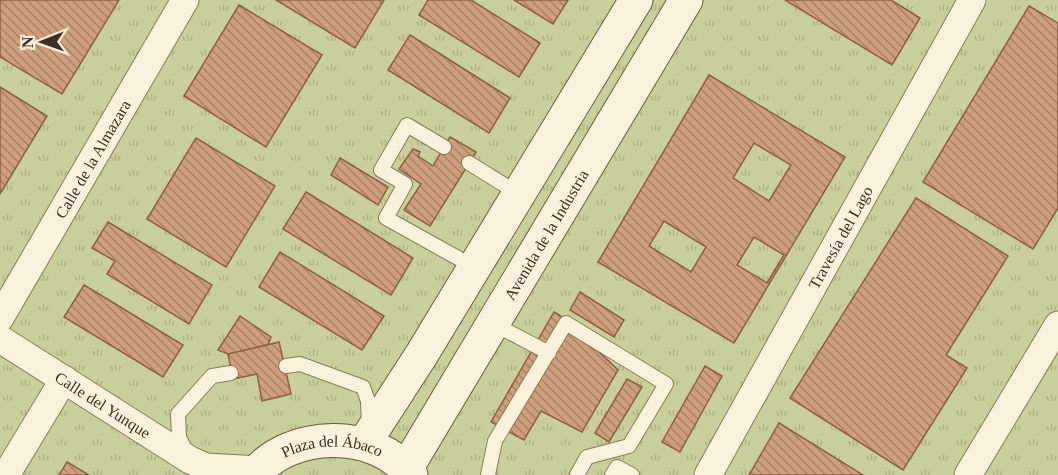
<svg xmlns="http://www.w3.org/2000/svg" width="1058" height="475" viewBox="0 0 1058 475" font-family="Georgia,serif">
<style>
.grass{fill:url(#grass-tufts)}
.building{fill:url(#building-back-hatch);stroke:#8d5f41;stroke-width:1.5;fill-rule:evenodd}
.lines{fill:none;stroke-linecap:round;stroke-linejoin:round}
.lane-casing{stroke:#8d765c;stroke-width:16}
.street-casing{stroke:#8d765c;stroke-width:29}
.secondary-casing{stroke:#6f573f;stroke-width:35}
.lane{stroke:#faf1dc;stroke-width:14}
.street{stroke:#faf1dc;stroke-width:27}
.secondary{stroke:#faf1dc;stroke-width:33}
.labels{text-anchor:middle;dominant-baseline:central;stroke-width:5;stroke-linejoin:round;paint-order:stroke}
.street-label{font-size:16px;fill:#3d2e20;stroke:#f7eed8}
</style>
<defs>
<pattern id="grass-tufts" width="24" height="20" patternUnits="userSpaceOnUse" patternTransform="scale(1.5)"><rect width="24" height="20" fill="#c9cf9b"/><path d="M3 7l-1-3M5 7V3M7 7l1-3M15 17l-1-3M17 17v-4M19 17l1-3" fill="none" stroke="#aeb285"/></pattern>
<pattern id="building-back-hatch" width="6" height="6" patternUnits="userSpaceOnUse" patternTransform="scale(1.5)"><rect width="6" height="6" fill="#cf9f7d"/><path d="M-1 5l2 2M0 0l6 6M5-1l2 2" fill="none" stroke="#a98266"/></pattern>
</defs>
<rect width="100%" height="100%" fill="#f0e4c8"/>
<rect class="grass" x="0" y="0" width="1058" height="475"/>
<g class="building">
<path d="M0,0H119L62,94L0,57Z"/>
<path d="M276,0H384L355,48Z"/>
<path d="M428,0H471L540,43L519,77L419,15Z"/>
<path d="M514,0H568L553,24Z"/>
<path d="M785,0H891L920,18L892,65Z"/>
<path d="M239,5L322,55L266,147L184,96Z"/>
<path d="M1029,6L1058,23V208L1033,249L923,182Z"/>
<path d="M410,35L510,98L489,133L388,70Z"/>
<path d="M709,75L845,157L734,343L598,262ZM754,143L791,165L769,201L733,178ZM664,221L706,247L691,272L649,246ZM754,237L784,255L767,283L737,265Z"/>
<path d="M0,87L47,116L0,194Z"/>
<path d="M450,137L476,152L430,226L404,210L421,184L399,169L413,149L420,152L418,156L433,166Z"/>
<path d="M196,138L275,186L226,267L147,219Z"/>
<path d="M340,158L388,187L378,205L331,175Z"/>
<path d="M306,192L413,258L391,295L283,229Z"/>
<path d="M916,198L1008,256L946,355L967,368L903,470L790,398Z"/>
<path d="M108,222L212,285L189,324L107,274L115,261L92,248Z"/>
<path d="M280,252L384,316L362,350L259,287Z"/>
<path d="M84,285L183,345L163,377L64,317Z"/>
<path d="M580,292L624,320L614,337L570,310Z"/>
<path d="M554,312L587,332L582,341L598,351L618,370L582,432L541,411L524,440L491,422Z"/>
<path d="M240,316L271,337L267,347L228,354L218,350Z"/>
<path d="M279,342L291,394L262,401L257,374L233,379L228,354Z"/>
<path d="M705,366L722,376L680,452L662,442Z"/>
<path d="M627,379L642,387L609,442L595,433Z"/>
<path d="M779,423L863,475H749Z"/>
<path d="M67,462L89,475H59Z"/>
</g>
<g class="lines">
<g class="lane-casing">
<g id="lane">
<path d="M444,147L407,125L381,170L405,184L386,218L474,267"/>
<path d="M469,163L519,194"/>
<path d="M492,323L549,353"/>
<path d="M286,366L300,364L363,387L368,401L369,425"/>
<path d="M186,452L179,437L178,414L212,376L231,373"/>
<path d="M488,475L495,441L566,323L666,384L629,446L587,457L577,475"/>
<path d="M612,475L617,467L632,475"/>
</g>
</g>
<g class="street-casing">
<g id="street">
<path id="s1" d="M0,318L185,0"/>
<path id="s2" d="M0,339L190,460L206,467L258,470"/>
<path d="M6,475L64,379"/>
<path id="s3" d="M708,475L972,0"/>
<path d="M968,475L1058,325"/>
</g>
</g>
<g class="secondary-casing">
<g id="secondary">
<path d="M360,443L369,436L422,354L636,0"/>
<path id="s4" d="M406,469L686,0"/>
<path id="s5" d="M254,475C290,430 375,428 411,475"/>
</g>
</g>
<use href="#lane" class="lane"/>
<use href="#street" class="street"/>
<use href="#secondary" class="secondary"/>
</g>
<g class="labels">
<g class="street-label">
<text stroke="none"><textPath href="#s1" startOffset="184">Calle de la Almazara</textPath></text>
<text stroke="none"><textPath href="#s4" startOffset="273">Avenida de la Industria</textPath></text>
<text stroke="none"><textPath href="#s3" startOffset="272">Travesía del Lago</textPath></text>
<text stroke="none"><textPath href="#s2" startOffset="122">Calle del Yunque</textPath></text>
<text stroke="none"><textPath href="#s5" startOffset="88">Plaza del Ábaco</textPath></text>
</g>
</g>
<g transform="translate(42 42) rotate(269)" stroke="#f7eed8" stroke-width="4.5" paint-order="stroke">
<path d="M0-4.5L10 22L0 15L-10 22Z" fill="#3d2e20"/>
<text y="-9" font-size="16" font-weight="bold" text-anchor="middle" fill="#3d2e20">N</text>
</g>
</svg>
